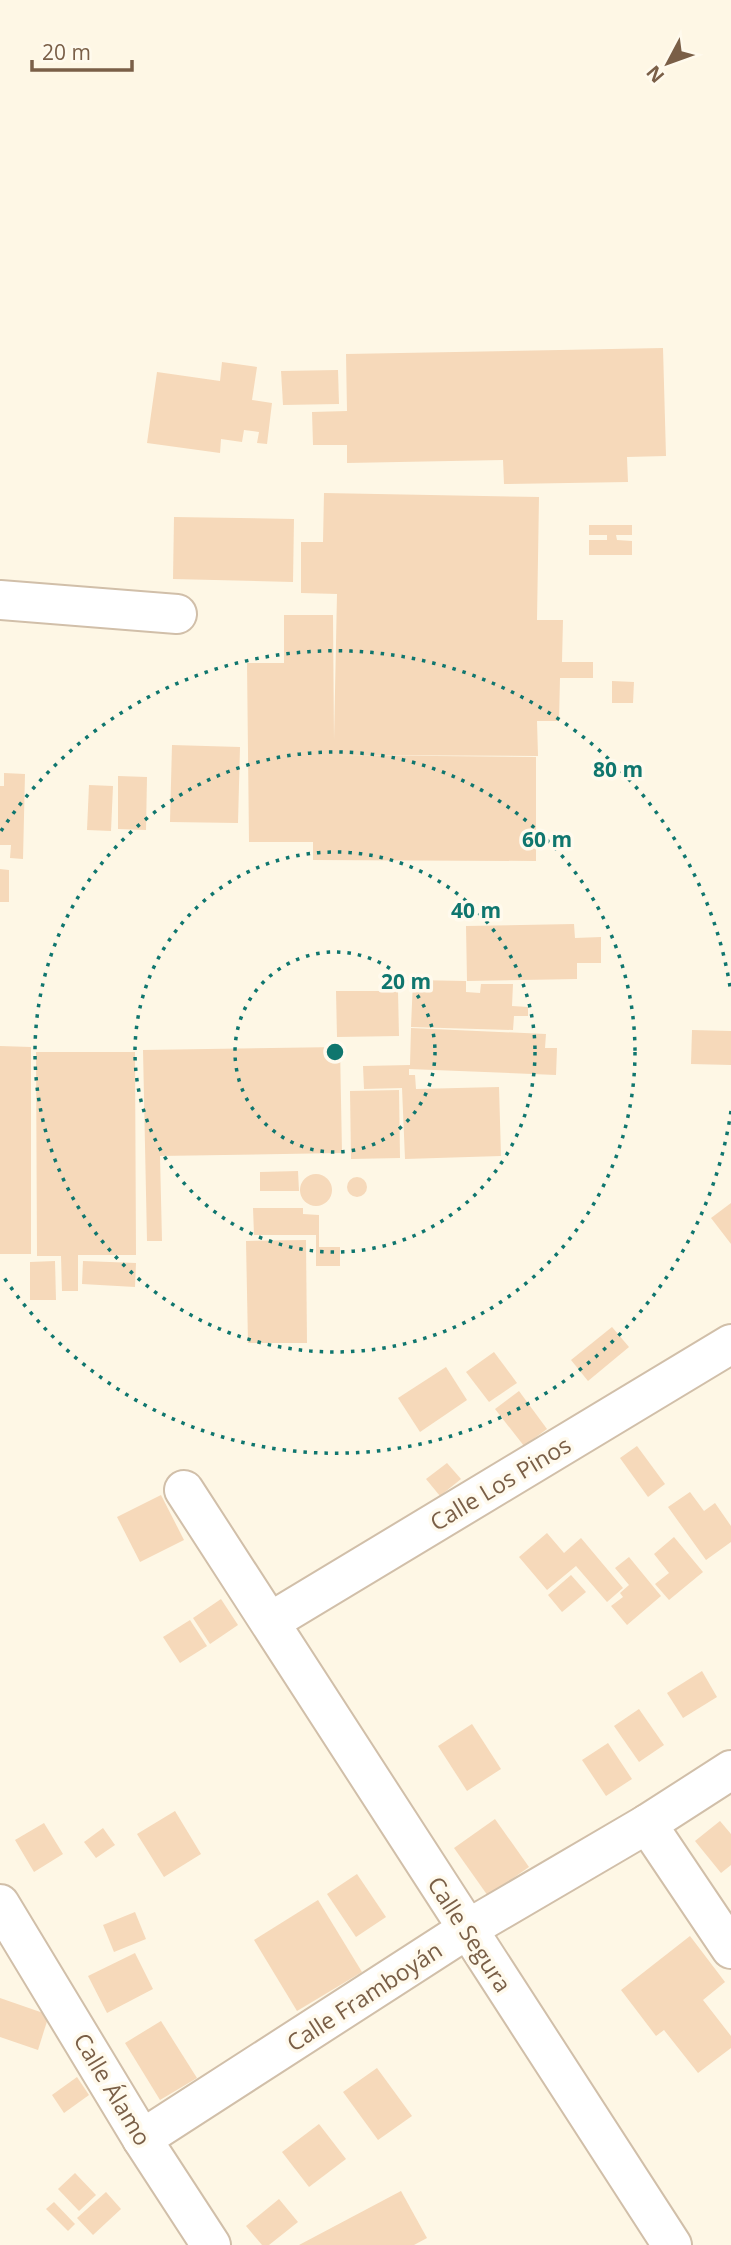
<svg xmlns="http://www.w3.org/2000/svg" width="731" height="2245" viewBox="0 0 731 2245" font-family="'Open Sans',sans-serif">
<style>
.building{fill:#f6d9ba}
.lines{fill:none;stroke-linecap:round;stroke-linejoin:round}
.minor-casing{stroke:#d1bfa9;stroke-width:42}
.minor{stroke:#fff;stroke-width:38}
.ring{fill:none;stroke:#0f766e;stroke-width:3.5;stroke-dasharray:3.5 7}
.labels{text-anchor:middle;dominant-baseline:central;stroke-width:7;stroke-linejoin:round;paint-order:stroke}
.street-label{font-size:23px;fill:#7a5f47;stroke:#fffaed}
.centre{fill:#0f766e;stroke:#fffaed;stroke-width:3.5}
.ring-label{font-size:21px;text-anchor:middle;font-weight:bold;fill:#0f766e;stroke:#fffaed;stroke-width:7;stroke-linejoin:round;paint-order:stroke}
</style>
<rect width="100%" height="100%" fill="#fef7e5"/>
<g class="building">
<path d="M663,348L666,456L627,457L628,482L504,484L503,460L347,463V445H313L312,412L347,411L346,354Z"/>
<path d="M222,362L257,367L252,400L272,403L267,444L257,443L259,432L244,430L242,442L221,439L220,453L147,443L157,372L220,381Z"/>
<path d="M338,370L339,404L283,405L281,371Z"/>
<path d="M324,493L539,497L537,620H563L562,662H593V678H560L559,721H537L538,756L334,755L536,757V861L313,860V842H249L247,663H284V615H333L334,740L337,594L301,593V542H323Z"/>
<path d="M174,517L294,519L293,582L173,579Z"/>
<path d="M589,525H632V535H616L617,540L632,541V555H589V540H607V535H589Z"/>
<path d="M612,681L634,682L633,703H612Z"/>
<path d="M172,745L240,747L238,823L170,822Z"/>
<path d="M4,773L25,774L23,859L10,858L11,845H0V786H4Z"/>
<path d="M118,776L147,777L146,830L118,829Z"/>
<path d="M89,785L113,786L111,831L87,830Z"/>
<path d="M0,869L9,870V902H0Z"/>
<path d="M574,924L575,938L601,937V963H577V979L467,981L466,926Z"/>
<path d="M413,980L466,981V992L480,993L481,984H513L512,1006L528,1007V1016H514L513,1030L411,1027Z"/>
<path d="M336,991H398L399,1036L337,1037Z"/>
<path d="M411,1028L546,1034L545,1048H557L556,1075L409,1069V1075H415L416,1089L499,1087L501,1156L405,1159L402,1088L364,1089L363,1066L410,1065Z"/>
<path d="M692,1030L731,1031V1065L691,1064Z"/>
<path d="M0,1046L31,1047V1254H0Z"/>
<path d="M340,1047L342,1153L160,1156L162,1241H147L143,1050Z"/>
<path d="M36,1052H135L136,1255H78V1291H62L61,1256H37Z"/>
<path d="M399,1090L400,1158L351,1159L350,1091Z"/>
<path d="M298,1171L299,1191H260V1172Z"/>
<circle cx="316" cy="1190" r="16"/>
<circle cx="357" cy="1187" r="10"/>
<path d="M731,1203V1244L711,1218Z"/>
<path d="M253,1208H303V1214L319,1215V1247H340V1266H316V1235H254Z"/>
<path d="M306,1240L307,1343H248L246,1241Z"/>
<path d="M55,1261L56,1300H30V1262Z"/>
<path d="M83,1261L136,1263L135,1287L82,1284Z"/>
<path d="M612,1327L629,1347L588,1381L571,1360Z"/>
<path d="M494,1352L517,1383L489,1402L466,1372Z"/>
<path d="M446,1367L467,1400L420,1432L398,1398Z"/>
<path d="M519,1391L547,1429L524,1446L495,1409Z"/>
<path d="M637,1446L665,1484L648,1497L620,1458Z"/>
<path d="M447,1463L461,1479L440,1496L426,1479Z"/>
<path d="M690,1492L704,1511L715,1503L731,1526V1542L706,1560L668,1507Z"/>
<path d="M161,1495L184,1540L140,1562L117,1517Z"/>
<path d="M547,1533L564,1553L581,1538L623,1588L607,1602L576,1566L547,1590L519,1557Z"/>
<path d="M674,1537L703,1572L669,1600L655,1584L669,1573L654,1554Z"/>
<path d="M629,1557L661,1596L627,1625L611,1606L623,1597L620,1593L629,1585L615,1568Z"/>
<path d="M571,1575L586,1592L562,1612L548,1595Z"/>
<path d="M221,1599L238,1625L210,1644L193,1618Z"/>
<path d="M190,1620L207,1646L180,1663L163,1637Z"/>
<path d="M702,1671L717,1697L683,1718L667,1693Z"/>
<path d="M639,1709L664,1745L639,1762L614,1726Z"/>
<path d="M472,1724L501,1769L467,1791L438,1746Z"/>
<path d="M608,1743L632,1779L606,1796L582,1760Z"/>
<path d="M175,1811L201,1854L164,1877L137,1834Z"/>
<path d="M495,1819L529,1867L488,1896L454,1848Z"/>
<path d="M720,1821L731,1834V1865L721,1873L695,1841Z"/>
<path d="M44,1823L63,1854L34,1872L15,1840Z"/>
<path d="M103,1828L115,1845L96,1858L84,1842Z"/>
<path d="M357,1874L386,1917L356,1937L327,1894Z"/>
<path d="M318,1900L362,1972L297,2011L254,1940Z"/>
<path d="M135,1912L146,1939L114,1952L103,1925Z"/>
<path d="M690,1936L725,1982L703,2000L731,2036V2048L698,2073L664,2030L656,2036L621,1990Z"/>
<path d="M135,1953L153,1989L107,2013L88,1976Z"/>
<path d="M0,1998L49,2015L38,2050L0,2037Z"/>
<path d="M161,2021L197,2078L160,2100L125,2043Z"/>
<path d="M377,2068L412,2116L378,2140L343,2092Z"/>
<path d="M77,2077L89,2095L64,2113L52,2095Z"/>
<path d="M319,2124L346,2159L309,2187L282,2152Z"/>
<path d="M75,2173L96,2195L79,2211L58,2189Z"/>
<path d="M401,2191L427,2238L414,2245H299Z"/>
<path d="M106,2192L121,2209L93,2235L77,2218Z"/>
<path d="M279,2199L298,2222L269,2245H262L246,2226Z"/>
<path d="M54,2202L75,2224L68,2231L46,2209Z"/>
</g>
<g class="lines">
<g class="minor-casing">
<g id="minor">
<path d="M0,600L177,614"/>
<path d="M184,1490L672,2245"/>
<path d="M270,1622L731,1344"/>
<path d="M647,1824L731,1949"/>
<path d="M0,1904L142,2139L211,2245"/>
<path d="M142,2139L466,1930L647,1824L731,1770"/>
</g>
</g>
<use href="#minor" class="minor"/>
</g>
<g class="ring">
<circle cx="335" cy="1052" r="100"/>
<circle cx="335" cy="1052" r="200"/>
<circle cx="335" cy="1052" r="300"/>
<path d="M731 1111A400 400 0 0 1 1 1273M1 831A400 400 0 0 1 731 993"/>
</g>
<g class="labels">
<g class="street-label">
<text transform="translate(500 1483) rotate(-31)">Calle Los Pinos</text>
<text transform="translate(470 1934) rotate(57)">Calle Segura</text>
<text transform="translate(364 1996) rotate(-33)">Calle Framboyán</text>
<text transform="translate(113 2089) rotate(59)">Calle Álamo</text>
</g>
</g>
<circle cx="335" cy="1052" r="10" class="centre"/>
<g class="ring-label">
<text x="618" y="777">80 m</text>
<text x="547" y="847">60 m</text>
<text x="476" y="918">40 m</text>
<text x="406" y="989">20 m</text>
</g>
<g transform="translate(668 63) rotate(229)" stroke="#fffaed" stroke-width="5" paint-order="stroke">
<path d="M0-5L12 26L0 18L-12 26Z" fill="#7a5f47"/>
<text y="-10" font-size="19" font-weight="bold" text-anchor="middle" fill="#7a5f47">N</text>
</g>
<path d="M32 60v10h100v-10" fill="none" stroke="#7a5f47" stroke-width="3.5"/>
<text x="42" y="60" font-size="21" fill="#7a5f47" stroke="#fffaed" stroke-width="5" paint-order="stroke">20 m</text>
</svg>
